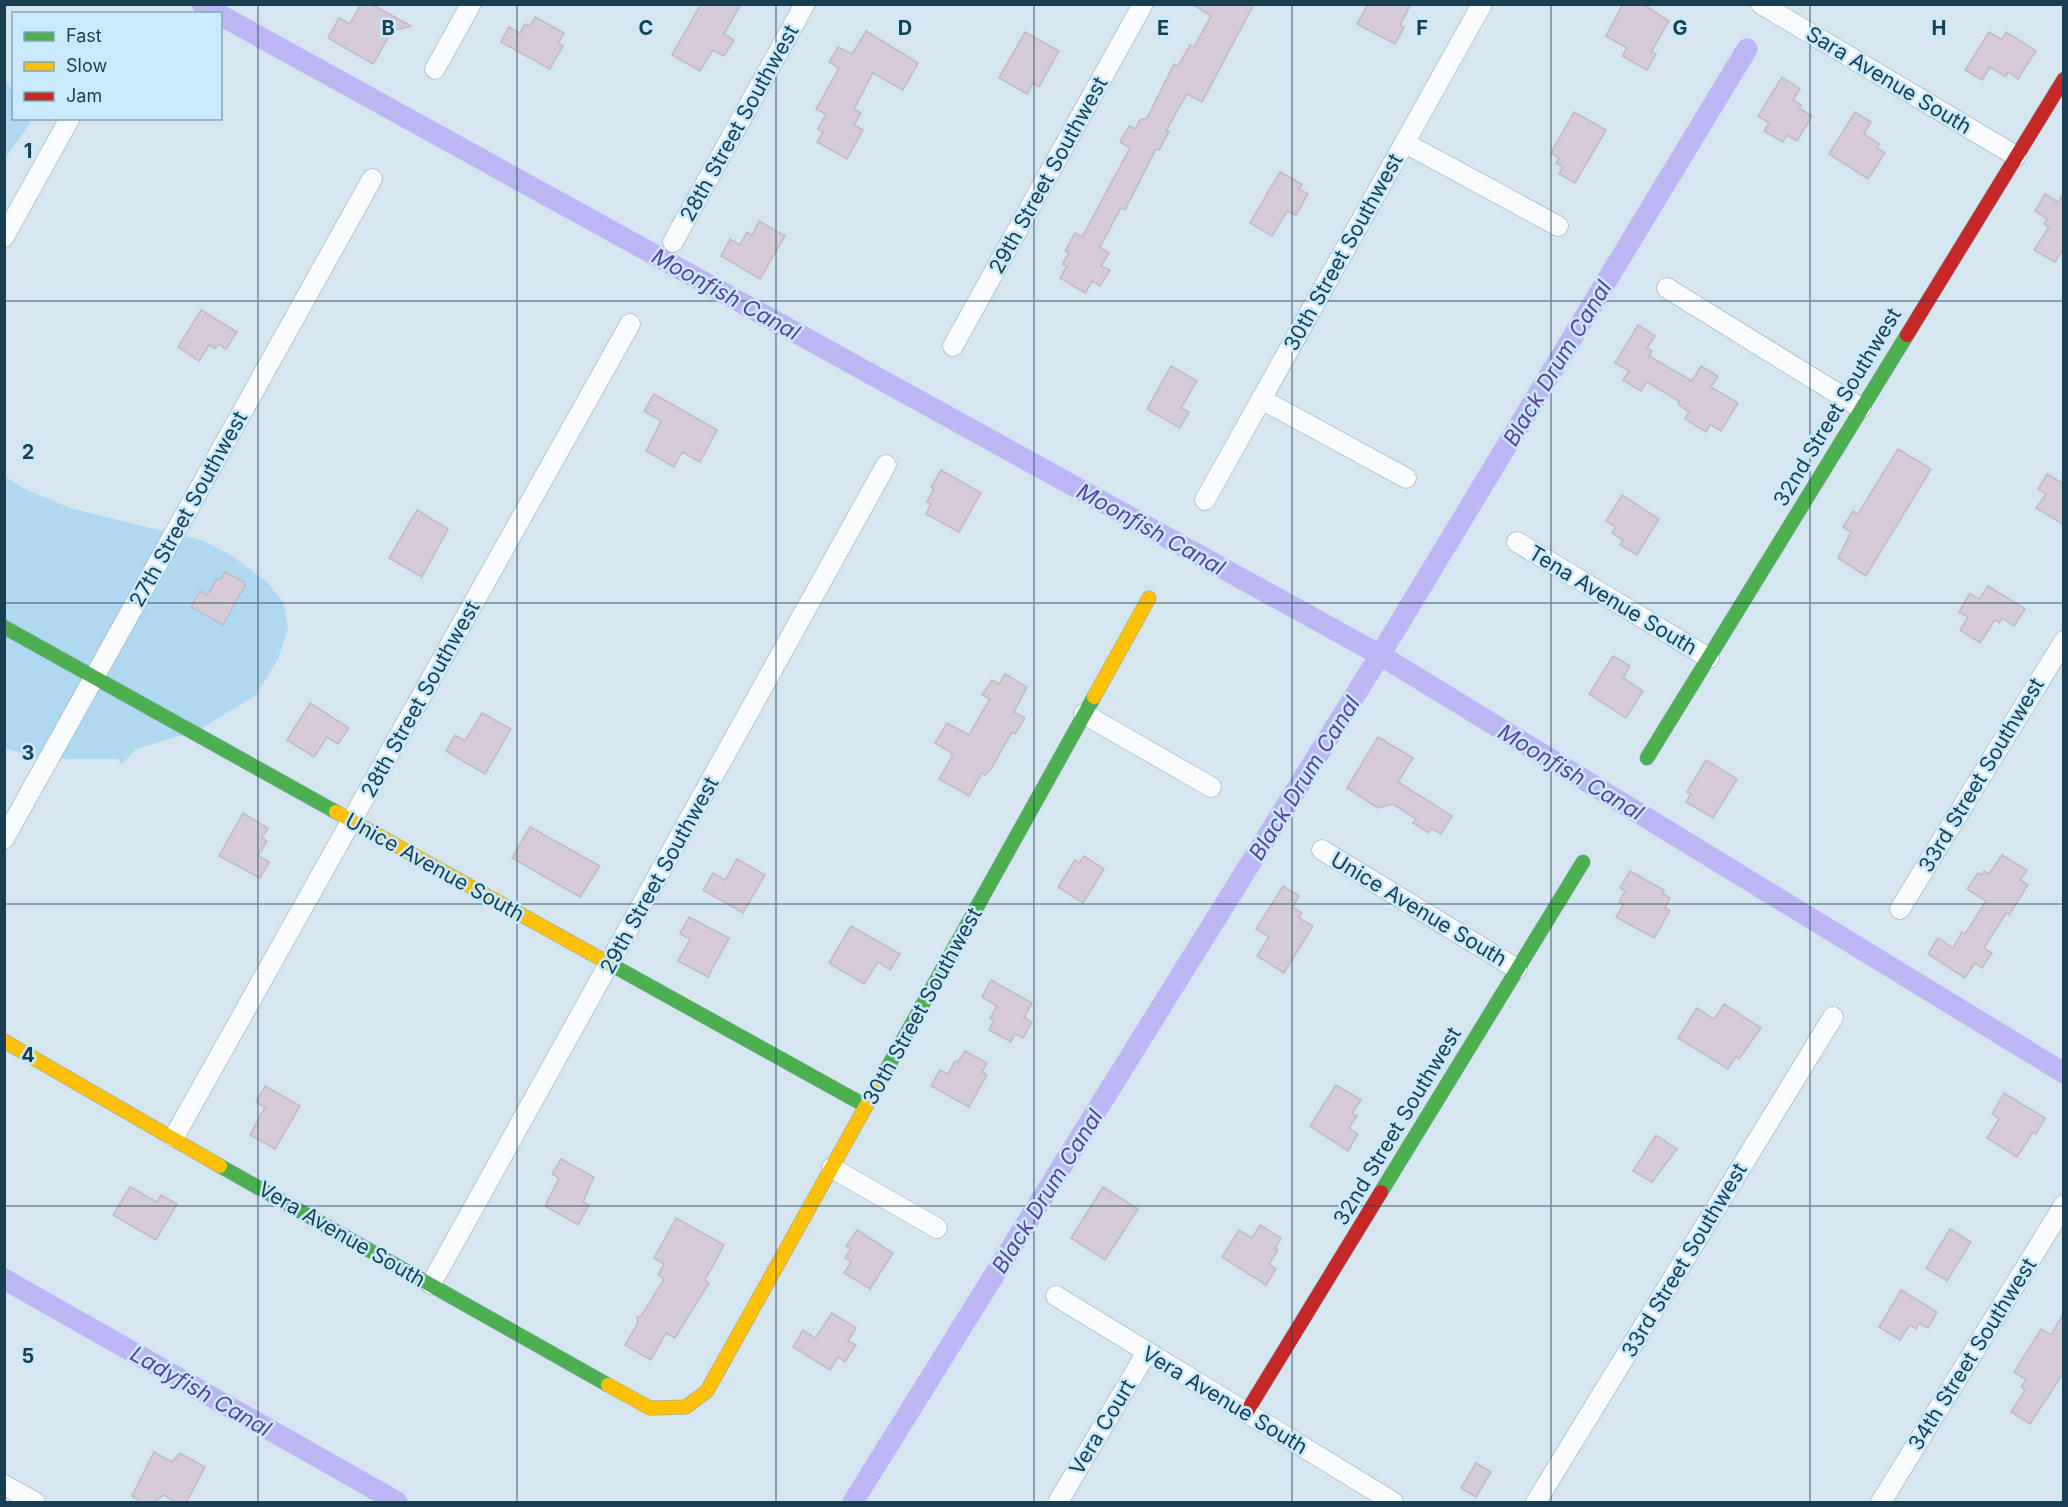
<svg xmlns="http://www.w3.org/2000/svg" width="2068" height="1507" viewBox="0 0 2068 1507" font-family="Inter,sans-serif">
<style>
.green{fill:#afd9f1}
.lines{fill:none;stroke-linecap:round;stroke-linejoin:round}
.canal{stroke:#bcb6f4;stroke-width:21}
.building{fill:#d5ccd8;stroke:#c2b9c6;stroke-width:1.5}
.street-casing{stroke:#8ba6b3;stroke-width:21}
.fast-casing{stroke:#8ba6b3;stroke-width:15}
.slow-casing{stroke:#8ba6b3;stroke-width:15}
.jam-casing{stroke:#8ba6b3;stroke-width:15}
.street{stroke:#f9fbfd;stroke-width:20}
.fast{stroke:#4caf50;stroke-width:14}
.slow{stroke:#ffc107;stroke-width:14}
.jam{stroke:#c62828;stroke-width:14}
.grid{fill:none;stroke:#183e52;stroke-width:1.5;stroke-opacity:0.55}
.labels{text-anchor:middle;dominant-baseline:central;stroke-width:5;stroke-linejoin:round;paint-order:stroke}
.street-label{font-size:21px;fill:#183e52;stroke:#c9eafd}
.water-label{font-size:22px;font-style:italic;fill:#5d41a2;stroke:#c9eafd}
.grid-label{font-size:20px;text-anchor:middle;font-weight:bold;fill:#183e52;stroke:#c9eafd;stroke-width:5;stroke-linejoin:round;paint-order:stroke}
</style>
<rect width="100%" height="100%" fill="#d5e6f1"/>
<g class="green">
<path d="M4,77L13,92L14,118L29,119L31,122L5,158Z"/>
<path d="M4,476L27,490L70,508L204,541L232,556L267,582L283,602L288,628L278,659L256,695L199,730L136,749L122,764L118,759H41L5,748Z"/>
</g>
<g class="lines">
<g class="canal">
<path d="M202,4L218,14"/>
<path d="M220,15L1380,655L2064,1073"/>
<path d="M4,1279L397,1502"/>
<path d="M853,1502L1380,655L1747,49"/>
</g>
</g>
<g class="building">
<path d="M361,4H371L411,26L392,31L373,64L328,38L339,18L350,24Z"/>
<path d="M701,4H741L724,34L734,40L724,56L713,50L700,71L672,55Z"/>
<path d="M1192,4H1254L1202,102L1187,94L1166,131L1169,132L1159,150L1156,149L1125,210L1121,208L1100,247L1109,253L1101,266L1110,270L1100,286L1092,281L1085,293L1060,278L1067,266L1062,264L1069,253L1065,251L1075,233L1082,237L1130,148L1120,142L1129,126L1135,129L1140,120L1147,118L1174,64L1178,66L1190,45L1194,47L1211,16Z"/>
<path d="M1368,4H1411L1400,25L1404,27L1395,44L1357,24Z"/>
<path d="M1623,4H1643L1669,21L1651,52L1656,54L1647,70L1622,56L1627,48L1606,36Z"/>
<path d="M535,17L564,33L558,43L563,46L550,69L501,42L509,27L520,33L525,24L530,26Z"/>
<path d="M866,31L918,63L903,90L873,73L854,109L861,113L854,125L863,130L847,159L817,142L823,132L818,129L826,114L816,109L839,68L829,62L838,47L852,54Z"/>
<path d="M1025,32L1059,51L1039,87L1033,83L1027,94L999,78Z"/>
<path d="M1989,32L2002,40L2006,32L2036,51L2018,79L2008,72L2006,77L1990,67L1982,80L1965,70Z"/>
<path d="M1782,77L1800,89L1793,100L1801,105L1799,108L1812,116L1797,141L1787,135L1783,142L1764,131L1769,123L1758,116Z"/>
<path d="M1574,112L1606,130L1575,183L1559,174L1563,167L1556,163L1559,158L1551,153Z"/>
<path d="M1855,112L1871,122L1864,134L1879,144L1877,148L1885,153L1868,179L1829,154Z"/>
<path d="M1280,172L1302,184L1299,189L1308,194L1296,215L1287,211L1272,236L1250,223Z"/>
<path d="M2064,193V248L2055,262L2034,250L2049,227L2044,224L2047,219L2035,211L2045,194L2058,202Z"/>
<path d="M759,221L785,236L760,279L721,256L730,239L740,245L747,232L752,235Z"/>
<path d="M201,310L237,332L226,349L218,344L215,349L209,345L199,361L178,347Z"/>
<path d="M1638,325L1655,336L1647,348L1652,351L1649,356L1692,381L1701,366L1718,376L1711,387L1738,403L1721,431L1710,424L1706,432L1685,419L1689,412L1678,404L1679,401L1647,382L1641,391L1623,380L1629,371L1615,363Z"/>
<path d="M1171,366L1197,381L1181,408L1189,412L1180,428L1147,409Z"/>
<path d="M654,394L717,430L700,462L682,452L674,467L646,451L661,421L644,411Z"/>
<path d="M1898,449L1931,469L1866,576L1838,558L1851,532L1843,527L1853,511L1858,514Z"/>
<path d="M941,470L981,493L959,532L926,514L931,504L927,502L934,489L931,487Z"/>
<path d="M2047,474L2064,484V525L2036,508L2046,494L2038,489Z"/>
<path d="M1622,495L1659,519L1637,555L1620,545L1623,540L1612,533L1616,527L1606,521Z"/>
<path d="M417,510L448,529L422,577L389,558Z"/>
<path d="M225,572L246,583L223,625L191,607L200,591L207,595L217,579L220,580Z"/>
<path d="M1988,586L2025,609L2014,626L2002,618L1999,623L1995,620L1980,643L1960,630L1968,617L1959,612L1970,593L1979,599Z"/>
<path d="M1613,656L1630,666L1623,678L1643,691L1626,718L1589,694Z"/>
<path d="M1005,674L1027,687L1014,712L1025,718L1015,734L1012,732L991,769L985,775L982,773L969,796L939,779L952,756V753L935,743L947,723L969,735L990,699L982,695L992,680L999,684Z"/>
<path d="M310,703L349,728L338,744L327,737L314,757L287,740Z"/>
<path d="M482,713L511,729L485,774L446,751L455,735L465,741Z"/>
<path d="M1378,737L1413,758L1398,782L1452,816L1441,834L1431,828L1429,833L1413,823L1416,819L1393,804L1378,808L1347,788Z"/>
<path d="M1706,760L1737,779L1713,818L1686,802L1691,794L1687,792Z"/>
<path d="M243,813L268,828L262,838L267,841L258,856L269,862L260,878L219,856Z"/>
<path d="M530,827L600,866L580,897L512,858Z"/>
<path d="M2002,855L2027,870L2020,880L2028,885L2009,915L2006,913L1984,948L1992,953L1982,968L1975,963L1965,978L1928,954L1938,938L1953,948L1962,932L1965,934L1986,901L1967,889L1978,873L1981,875L1984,871L1989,874Z"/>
<path d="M1084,856L1104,869L1083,903L1058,887L1075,860L1079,863Z"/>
<path d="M737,859L765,875L743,913L703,890L713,873L725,880Z"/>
<path d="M1630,871L1664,890L1663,894L1670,898L1665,908L1670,911L1654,938L1616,917L1623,905L1619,902L1625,891L1620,888Z"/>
<path d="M1283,886L1299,896L1293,907L1302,913L1299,918L1313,926L1284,973L1257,956L1269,937L1256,929Z"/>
<path d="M689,917L729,938L708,977L678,961L690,939L680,934Z"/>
<path d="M851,926L900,954L890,970L878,962L864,984L829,963Z"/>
<path d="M991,980L1032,1003L1024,1018L1032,1022L1023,1038L1015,1034L1011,1042L989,1030L994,1020L990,1018L997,1006L982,997Z"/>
<path d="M1724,1004L1761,1028L1739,1059L1736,1057L1728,1069L1678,1038L1697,1008L1714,1019Z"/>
<path d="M965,1051L987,1063L982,1072L987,1075L969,1107L931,1086L940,1070L948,1074L955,1061L958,1062Z"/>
<path d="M1336,1085L1361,1100L1352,1113L1357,1116L1349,1128L1358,1134L1348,1151L1310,1126Z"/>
<path d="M265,1086L300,1106L275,1149L250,1135L265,1107L256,1102Z"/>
<path d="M2004,1093L2045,1118L2036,1134L2033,1132L2017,1157L1987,1138L1999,1119L1992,1114Z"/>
<path d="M1656,1135L1677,1149L1652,1182L1633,1171Z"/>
<path d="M561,1159L594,1177L583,1202L589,1205L578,1225L545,1206L559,1178L552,1174Z"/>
<path d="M130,1187L157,1202L161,1195L177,1204L156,1240L113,1215Z"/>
<path d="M1103,1187L1138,1209L1105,1260L1071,1238Z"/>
<path d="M676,1218L724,1245L705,1280L709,1283L675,1338L666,1333L651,1360L625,1345L638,1323L637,1317L642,1315L664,1279L658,1275L664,1264L654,1258Z"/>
<path d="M1260,1225L1281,1238L1275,1249L1278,1250L1269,1264L1276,1269L1266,1285L1222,1257L1239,1230L1252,1238Z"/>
<path d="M1950,1229L1971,1242L1947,1281L1926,1268Z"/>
<path d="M857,1230L893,1253L870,1289L844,1273L851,1262L845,1258L851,1249L846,1246Z"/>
<path d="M1901,1290L1937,1312L1928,1328L1919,1323L1916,1329L1910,1325L1900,1340L1879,1327Z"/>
<path d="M2064,1312V1372L2030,1424L2011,1412L2025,1390L2021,1387L2026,1380L2014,1372L2041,1329L2051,1335Z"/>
<path d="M832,1313L856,1328L848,1341L856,1345L845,1362L838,1357L830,1370L793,1347L803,1330L815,1338Z"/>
<path d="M154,1452L172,1462L180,1453L205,1467L186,1503H177L164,1495L153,1503H143L132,1496Z"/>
<path d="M1476,1463L1491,1472L1476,1497L1461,1488Z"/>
</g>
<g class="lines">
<g class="street-casing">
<g id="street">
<path d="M1761,4L2016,156"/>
<path d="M435,69L471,4"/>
<path d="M1405,143L1558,226"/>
<path d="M4,237L70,118"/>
<path d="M673,242L805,4"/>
<path d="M1667,288L1861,408"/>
<path d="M953,346L1143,4"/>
<path d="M1261,399L1406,478"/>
<path d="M1205,500L1482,4"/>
<path d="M1517,542L1709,658"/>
<path d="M1084,714L1211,787"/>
<path d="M4,839L372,179"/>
<path d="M1322,850L1517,969"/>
<path d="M1900,909L2064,641"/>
<path d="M174,1137L630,324"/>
<path d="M832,1168L937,1228"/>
<path d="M431,1284L886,465"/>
<path d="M1056,1296L1393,1502"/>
<path d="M4,1485L35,1502"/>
<path d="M1058,1502L1147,1352"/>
<path d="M1536,1502L1833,1017"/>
<path d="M1881,1502L2064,1205"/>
</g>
</g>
<g class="fast-casing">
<g id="fast">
<path d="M4,627L336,812"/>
<path d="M1647,758L1907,335"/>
<path d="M610,964L866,1106"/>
<path d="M885,1072L1094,697"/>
<path d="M220,1166L608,1385"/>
<path d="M1381,1192L1583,862"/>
</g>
</g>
<g class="slow-casing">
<g id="slow">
<path d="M1094,697L1149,598"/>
<path d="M336,812L610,964"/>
<path d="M4,1041L220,1166"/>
<path d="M608,1385L650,1408L686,1407L707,1391L885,1072"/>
</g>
</g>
<g class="jam-casing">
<g id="jam">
<path d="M1907,335L2064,79"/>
<path d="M1246,1413L1381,1192"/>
</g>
</g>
<use href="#street" class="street"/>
<use href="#fast" class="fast"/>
<use href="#slow" class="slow"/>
<use href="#jam" class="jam"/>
</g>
<path class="grid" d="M258,4V1502M517,4V1502M776,4V1502M1034,4V1502M1292,4V1502M1551,4V1502M1810,4V1502M4,301H2064M4,603H2064M4,904H2064M4,1206H2064"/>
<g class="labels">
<g class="street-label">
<text transform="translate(1889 80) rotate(31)">Sara Avenue South</text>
<text transform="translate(739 123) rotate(-61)">28th Street Southwest</text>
<text transform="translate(1048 175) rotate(-61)">29th Street Southwest</text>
<text transform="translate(1343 252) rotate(-61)">30th Street Southwest</text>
<text transform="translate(1837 407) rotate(-59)">32nd Street Southwest</text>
<text transform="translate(188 509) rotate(-61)">27th Street Southwest</text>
<text transform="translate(1613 600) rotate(31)">Tena Avenue South</text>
<text transform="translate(420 699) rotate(-61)">28th Street Southwest</text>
<text transform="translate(1981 775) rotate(-59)">33rd Street Southwest</text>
<text transform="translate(435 867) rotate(29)">Unice Avenue South</text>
<text transform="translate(659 875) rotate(-61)">29th Street Southwest</text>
<text transform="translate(1419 909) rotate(31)">Unice Avenue South</text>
<text transform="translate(922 1006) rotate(-61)">30th Street Southwest</text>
<text transform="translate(1397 1126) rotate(-59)">32nd Street Southwest</text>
<text transform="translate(342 1234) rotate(30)">Vera Avenue South</text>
<text transform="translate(1684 1260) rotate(-59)">33rd Street Southwest</text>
<text transform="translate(1972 1354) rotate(-58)">34th Street Southwest</text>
<text transform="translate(1225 1400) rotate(31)">Vera Avenue South</text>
<text transform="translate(1102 1427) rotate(-59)">Vera Court</text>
</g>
<g class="water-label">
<text transform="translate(726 294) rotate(29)">Moonfish Canal</text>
<text transform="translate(1557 363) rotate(-59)">Black Drum Canal</text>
<text transform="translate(1151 529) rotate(29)">Moonfish Canal</text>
<text transform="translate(1571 772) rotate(31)">Moonfish Canal</text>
<text transform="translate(1304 778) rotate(-58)">Black Drum Canal</text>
<text transform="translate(1047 1191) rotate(-58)">Black Drum Canal</text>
<text transform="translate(201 1391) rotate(30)">Ladyfish Canal</text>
</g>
</g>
<g class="grid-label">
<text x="388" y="35">B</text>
<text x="646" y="35">C</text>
<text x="905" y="35">D</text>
<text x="1163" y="35">E</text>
<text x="1422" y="35">F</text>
<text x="1680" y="35">G</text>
<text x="1939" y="35">H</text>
<text x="28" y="158">1</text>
<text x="28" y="459">2</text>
<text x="28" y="760">3</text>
<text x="28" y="1062">4</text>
<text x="28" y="1363">5</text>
</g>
<rect width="2068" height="1507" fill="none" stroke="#183e52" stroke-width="12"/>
<rect x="12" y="12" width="210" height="108" fill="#c9eafd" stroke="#82a5b9" stroke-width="1.5"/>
<rect x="24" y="32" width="30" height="9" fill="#4caf50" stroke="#82a5b9" stroke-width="1.5"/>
<text x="66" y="42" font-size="18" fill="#183e52">Fast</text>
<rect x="24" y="62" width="30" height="9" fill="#ffc107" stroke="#82a5b9" stroke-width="1.5"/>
<text x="66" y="72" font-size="18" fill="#183e52">Slow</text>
<rect x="24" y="92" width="30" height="9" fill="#c62828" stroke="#82a5b9" stroke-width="1.5"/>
<text x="66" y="102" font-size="18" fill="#183e52">Jam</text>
</svg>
